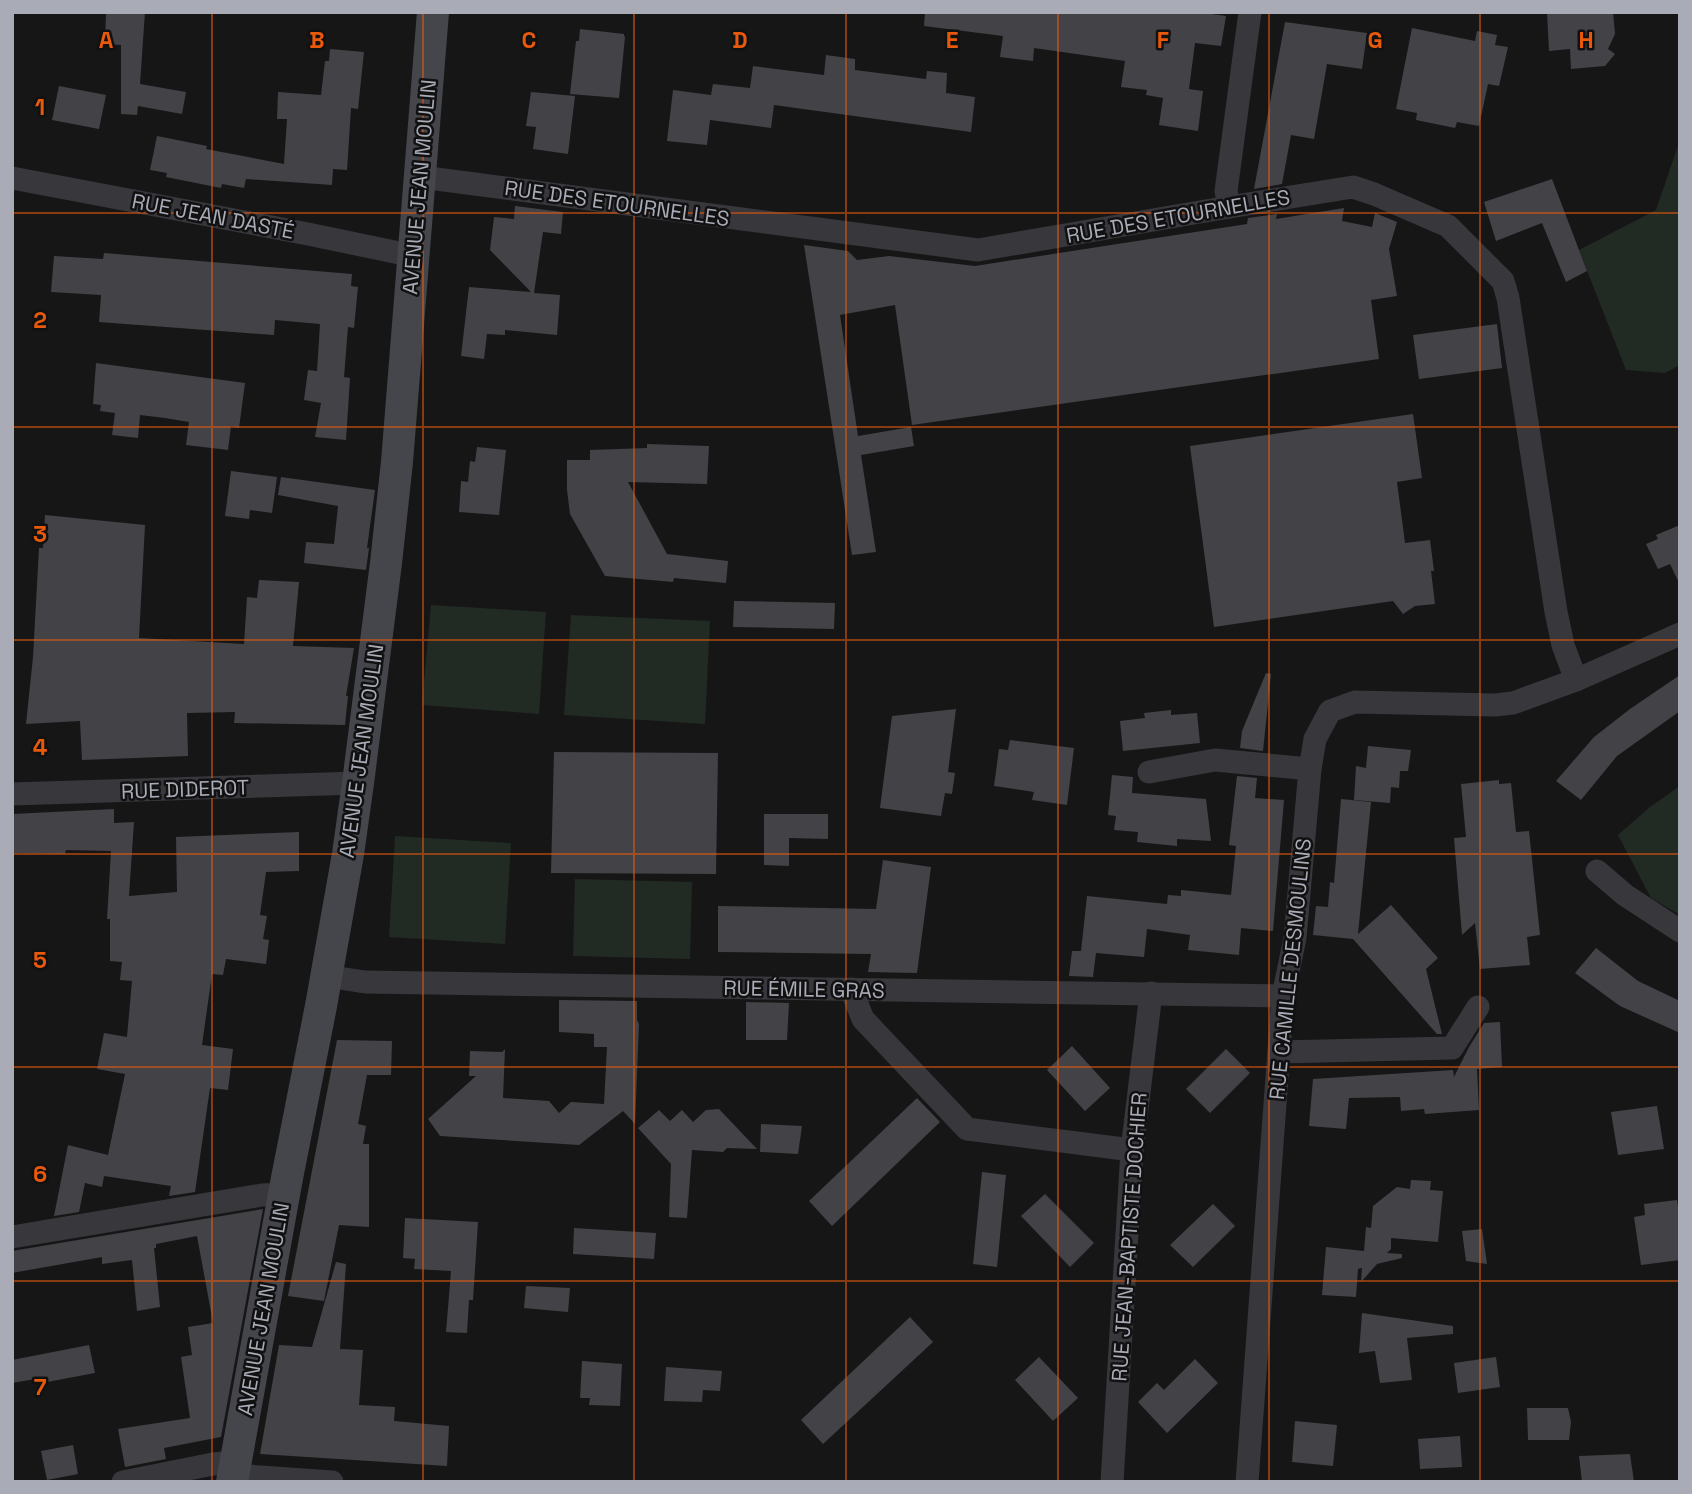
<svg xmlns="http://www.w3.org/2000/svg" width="1692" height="1494" viewBox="0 0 1692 1494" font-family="'Space Grotesk',sans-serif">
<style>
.green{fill:#222a24}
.building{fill:#434347}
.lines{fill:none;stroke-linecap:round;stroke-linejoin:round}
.street{stroke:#37373c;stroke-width:23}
.secondary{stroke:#45464c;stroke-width:32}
.grid{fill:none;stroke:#e8590c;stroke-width:2;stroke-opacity:0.55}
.labels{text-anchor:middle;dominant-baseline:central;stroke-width:5;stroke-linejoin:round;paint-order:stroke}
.street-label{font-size:21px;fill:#a9abb6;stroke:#111112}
.grid-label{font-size:23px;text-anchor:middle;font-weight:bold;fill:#e8590c;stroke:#111112;stroke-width:5;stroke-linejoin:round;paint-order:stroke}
</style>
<rect width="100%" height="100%" fill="#161617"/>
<g class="green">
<path d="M1680,140V365L1665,373L1626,370L1579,250L1656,210Z"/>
<path d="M431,605L546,612L539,714L422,705Z"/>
<path d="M571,615L710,621L705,724L564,715Z"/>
<path d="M1680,786V915L1651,898L1618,835L1650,807Z"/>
<path d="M395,836L511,843L505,944L389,937Z"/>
<path d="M575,879L692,882L690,959L573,956Z"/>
</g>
<g class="building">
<path d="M106,12H145L140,84L186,92L182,114L138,106L137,115L121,114V45L105,44Z"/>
<path d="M925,12H1198L1226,16L1221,46L1195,43L1189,89L1203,91L1198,131L1159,125L1163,98L1146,95L1147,90L1121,87L1125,61L1034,48L1033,61L1000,57L1003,36L924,26Z"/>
<path d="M1547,12H1613L1615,34L1608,49L1615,54L1605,66L1571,69L1570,49L1549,51Z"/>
<path d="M1285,22L1367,33L1362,69L1327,64L1314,139L1291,135L1282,184L1254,189Z"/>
<path d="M1412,28L1475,41L1477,31L1497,35L1495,45L1508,47L1499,86L1488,84L1479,126L1457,122L1455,128L1416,120L1417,113L1396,109Z"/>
<path d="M580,29L624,34V36L625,37L619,98L570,94L576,41H579Z"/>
<path d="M330,49L364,52L358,109L351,108L347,170L333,169L332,185L246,179L244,188L222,184L221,188L166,177L167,173L150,170L157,136L207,146L206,149L284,164L287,119H277L278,92L321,95L325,61H329Z"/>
<path d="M826,55L855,59V70L926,79L927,71L947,73L946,93L975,97L971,132L774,105L771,128L710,120L707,145L667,141L673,90L711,95L713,84L750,88L753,66L824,75Z"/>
<path d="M59,86L106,95L99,129L52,120Z"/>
<path d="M531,92L575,96L568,154L533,149L536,127L526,126Z"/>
<path d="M1552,179L1587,271L1566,282L1542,223L1496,241L1484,202Z"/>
<path d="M515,206L563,212L561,234L543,232L534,293L560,295L557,335L505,330V335L487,334L484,359L461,356L469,287L531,292L490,250L494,217L514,219Z"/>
<path d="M1344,208L1342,221L1372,227L1375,213L1397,222L1389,249L1397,296L1371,300L1379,359L912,425L895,305L840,315L858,436L911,427L914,446L861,455L876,552L852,555L804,245L848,251L857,260L889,256L975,266L1247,224L1248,218L1277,214L1276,219Z"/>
<path d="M104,253L352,274L351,286L358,287L354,328L348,327L344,377L350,378L346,440L315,437L321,403L304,400L308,370L317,371L320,324L275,320L274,335L99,322L101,295L51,292L54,256L103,259Z"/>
<path d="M1497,324L1502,368L1419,379L1413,335Z"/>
<path d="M96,363L245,383L239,428L231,426L228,450L186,445L189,422L165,418L140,415L138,438L112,435L115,413L100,411L101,405L93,404Z"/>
<path d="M1413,414L1422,478L1397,482L1405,543L1430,540L1434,571H1431L1435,604L1415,606L1403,614L1393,601L1214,627L1190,446Z"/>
<path d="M647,444L709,446L707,484L628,482L667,554L728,561L726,583L674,578L673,582L605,576L570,514L567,490V460H590V450L647,448Z"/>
<path d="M477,447L506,450L499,515L459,512L461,481L468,482L470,461L475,462Z"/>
<path d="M231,471L277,477L272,513L250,510L249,519L225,516Z"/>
<path d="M281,477L375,490L367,548H369L366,570L304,563L306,542L334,544L338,506L278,495Z"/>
<path d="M45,515L145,525L139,638L244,644L247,597L257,598L259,580L299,582L293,646L354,648L346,696H348L345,725L234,723L235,712L187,713L188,756L82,760L80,721L26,724L33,657L39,548H43Z"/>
<path d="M1680,525V585L1670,564L1658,569L1646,544L1658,539L1656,535Z"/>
<path d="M734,601L835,603L834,629L733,627Z"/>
<path d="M1266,673L1271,674L1263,751L1240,748L1242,731Z"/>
<path d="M1680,675V711L1617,756L1581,800L1556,781L1594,737L1630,709Z"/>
<path d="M956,709L948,772L955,773L952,794L945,793L941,816L880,808L892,716Z"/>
<path d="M1171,710V715L1197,713L1200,743L1123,751L1120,721L1145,718L1144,713Z"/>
<path d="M1010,740L1074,748L1067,805L1032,800L1034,792L994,786L999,749L1008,750Z"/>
<path d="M1368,746L1411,750L1408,771H1400L1399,788L1391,787L1390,803L1354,800L1356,766L1366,768Z"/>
<path d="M554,752L718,753L716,874L551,873Z"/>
<path d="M1112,775L1133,777L1132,793L1206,799L1211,841L1177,839V846L1137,842L1138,832L1114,830L1116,816L1108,815Z"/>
<path d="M1237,776L1257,778L1255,798L1284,800L1273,931L1241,928L1239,955L1188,950L1190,935L1147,929L1144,957L1096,953L1093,977L1069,976L1072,951H1081L1087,896L1167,904L1168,895L1181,896V890L1231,895L1236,846L1229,845Z"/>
<path d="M1499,780V784L1511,783L1516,832L1529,831L1540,935L1527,937L1530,965L1480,969L1475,923L1462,935L1454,838L1466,837L1461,784Z"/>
<path d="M1341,799L1371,802L1358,934L1391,905L1438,958L1426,969L1442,1034H1437L1353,939L1313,935L1316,906L1328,907L1330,882L1334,883Z"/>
<path d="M114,809V823L134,822L129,896L177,892L176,837L299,832V871L266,872L260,915L267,916L263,939L269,940L266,964L226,959L223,975L212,974L202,1045L233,1049L228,1090L210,1088L195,1192L169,1196L171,1186L104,1176L102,1187L85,1183L79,1212L54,1216L68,1145L108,1155L125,1074L97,1069L104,1033L127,1037L132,981L120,980L122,962L110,961V919H107L111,851L66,850L65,854L12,853V814Z"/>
<path d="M764,814H828V839L789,838V866L764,865Z"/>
<path d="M883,860L931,867L917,973L868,972L871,954L718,952V906L876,909Z"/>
<path d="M1596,948L1638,981L1680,1001V1033L1620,1006L1575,973Z"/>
<path d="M559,1000L637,1001V1020L639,1024L635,1124L623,1111L579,1145L440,1136L428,1119L476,1076H469L470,1051L502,1052L505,1049L503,1098L549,1101L559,1113L571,1102L604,1104L607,1047H594V1034L559,1032Z"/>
<path d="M746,1002L789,1003L787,1040H746Z"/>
<path d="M1500,1022L1502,1067L1477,1069L1479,1110L1425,1114L1424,1109L1401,1111L1400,1097L1349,1098L1346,1129L1309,1126L1313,1079L1453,1070L1454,1077L1469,1047L1484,1023Z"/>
<path d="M337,1040L392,1041L391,1075H367L358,1124L366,1126L363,1144H369V1227L339,1225L324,1301L288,1296Z"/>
<path d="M1072,1046L1110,1088L1085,1111L1047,1070Z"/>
<path d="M1226,1049L1250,1073L1210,1113L1186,1089Z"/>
<path d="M917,1098L940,1122L832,1226L809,1201Z"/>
<path d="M1657,1106L1664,1149L1618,1155L1611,1112Z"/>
<path d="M719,1109L757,1149L727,1148L723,1152L692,1150L687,1218L669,1217L671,1164L638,1128L659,1110L670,1121L682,1110L693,1122L706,1110Z"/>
<path d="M761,1124L802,1126L798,1154L760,1152Z"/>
<path d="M982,1172L1006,1175L997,1267L973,1264Z"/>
<path d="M1411,1180L1431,1181L1430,1190L1443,1191L1438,1242L1391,1238V1249L1387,1253L1402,1254V1258L1377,1264L1361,1282L1362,1268L1358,1269L1356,1297L1322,1295L1326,1247L1364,1251L1366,1227L1371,1228L1373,1206L1397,1187L1410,1189Z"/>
<path d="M1045,1194L1094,1243L1070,1267L1021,1216Z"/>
<path d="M1677,1200L1680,1220V1260L1641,1265L1634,1217L1645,1215L1644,1204Z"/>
<path d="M1213,1204L1235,1226L1193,1267L1170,1245Z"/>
<path d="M263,1209L221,1437L164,1448L166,1459L125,1467L118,1429L190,1418L181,1357L192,1355L188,1327L213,1323L197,1236L156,1244V1248H154L160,1307L137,1311L132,1260L102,1264V1257L12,1273V1251Z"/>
<path d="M405,1218L478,1222L473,1300H469L467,1333L446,1332L451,1271L414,1269L415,1259L403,1258Z"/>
<path d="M574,1228L656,1233L654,1259L573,1254Z"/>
<path d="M1482,1229L1487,1264L1466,1261L1462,1231Z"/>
<path d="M336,1262L346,1264L340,1349L363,1350L359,1405L395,1407L394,1421L449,1426L447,1466L260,1454L279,1345L312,1347Z"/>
<path d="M526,1286L570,1288L568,1312L524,1308Z"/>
<path d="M1362,1313L1453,1326V1334L1407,1338L1412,1380L1380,1383L1375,1351L1359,1353Z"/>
<path d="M910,1317L933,1342L823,1444L801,1420Z"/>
<path d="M89,1345L95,1373L42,1383L41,1378L12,1383V1360Z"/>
<path d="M1039,1357L1078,1398L1053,1421L1015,1380Z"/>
<path d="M1496,1357L1500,1387L1458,1393L1454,1363Z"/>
<path d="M1195,1359L1218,1383L1167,1433L1138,1402L1157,1383L1164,1390Z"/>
<path d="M582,1361L622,1364L620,1406L589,1405L590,1398H580Z"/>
<path d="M666,1367L722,1371L720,1391L703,1390L702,1402L664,1401Z"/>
<path d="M1527,1408H1568L1571,1422L1569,1440H1528Z"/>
<path d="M1295,1421L1337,1425L1333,1466L1292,1462Z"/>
<path d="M1460,1436L1462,1467L1420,1469L1418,1439Z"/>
<path d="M73,1445L78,1474L47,1480L41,1451Z"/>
<path d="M1630,1454L1634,1482H1582L1579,1456Z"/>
</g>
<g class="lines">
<g class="street">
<path d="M421,177L978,250L1229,207L1353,187L1374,194L1448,226L1503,281L1508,298L1556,612L1563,645L1576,680"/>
<path d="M12,178L308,234L414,256"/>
<path d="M1229,207L1226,191L1250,12"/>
<path d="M1149,772L1215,760L1310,769"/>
<path d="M12,794L358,783"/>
<path d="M1597,871L1625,895L1680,931"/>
<path d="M326,976L365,982L1283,996"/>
<path d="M851,989L863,1019L967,1129L1132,1150"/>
<path d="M1279,1052L1452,1048L1478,1007"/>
<path d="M12,1237L262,1195L284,1194"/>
<path d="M234,1475L332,1482"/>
<path d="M123,1482L213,1464L223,1463L235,1465"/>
<path d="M1112,1482L1132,1150L1151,993"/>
<path d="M1247,1482L1283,996L1295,938L1310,769L1315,739L1330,711L1355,702L1495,705L1513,703L1576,680L1680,634"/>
</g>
<path class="secondary" d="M232,1482L287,1178L321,1006L348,854L358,783L386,563L397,462L433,12"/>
</g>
<path class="grid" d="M212,12V1482M423,12V1482M634,12V1482M846,12V1482M1058,12V1482M1269,12V1482M1480,12V1482M12,213H1680M12,427H1680M12,640H1680M12,854H1680M12,1067H1680M12,1281H1680"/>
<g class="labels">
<g class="street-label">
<text transform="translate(419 187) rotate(-85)">AVENUE JEAN MOULIN</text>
<text transform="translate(617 203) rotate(8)">RUE DES ETOURNELLES</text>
<text transform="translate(213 216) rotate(11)">RUE JEAN DASTÉ</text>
<text transform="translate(1178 216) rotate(-10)">RUE DES ETOURNELLES</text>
<text transform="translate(361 751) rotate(-82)">AVENUE JEAN MOULIN</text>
<text transform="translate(185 789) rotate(-2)">RUE DIDEROT</text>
<text transform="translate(1290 969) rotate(-84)">RUE CAMILLE DESMOULINS</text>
<text transform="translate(804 989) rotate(1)">RUE ÉMILE GRAS</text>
<text transform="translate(1129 1237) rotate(-86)">RUE JEAN-BAPTISTE DOCHIER</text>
<text transform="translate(263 1309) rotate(-80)">AVENUE JEAN MOULIN</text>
</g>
</g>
<g class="grid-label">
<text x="106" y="48">A</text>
<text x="317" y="48">B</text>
<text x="529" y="48">C</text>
<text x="740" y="48">D</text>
<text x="952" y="48">E</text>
<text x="1163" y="48">F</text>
<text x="1375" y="48">G</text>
<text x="1586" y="48">H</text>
<text x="40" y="115">1</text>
<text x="40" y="328">2</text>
<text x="40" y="542">3</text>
<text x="40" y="755">4</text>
<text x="40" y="968">5</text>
<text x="40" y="1182">6</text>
<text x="40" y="1395">7</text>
</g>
<rect width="1692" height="1494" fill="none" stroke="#a9abb6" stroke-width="28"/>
</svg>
